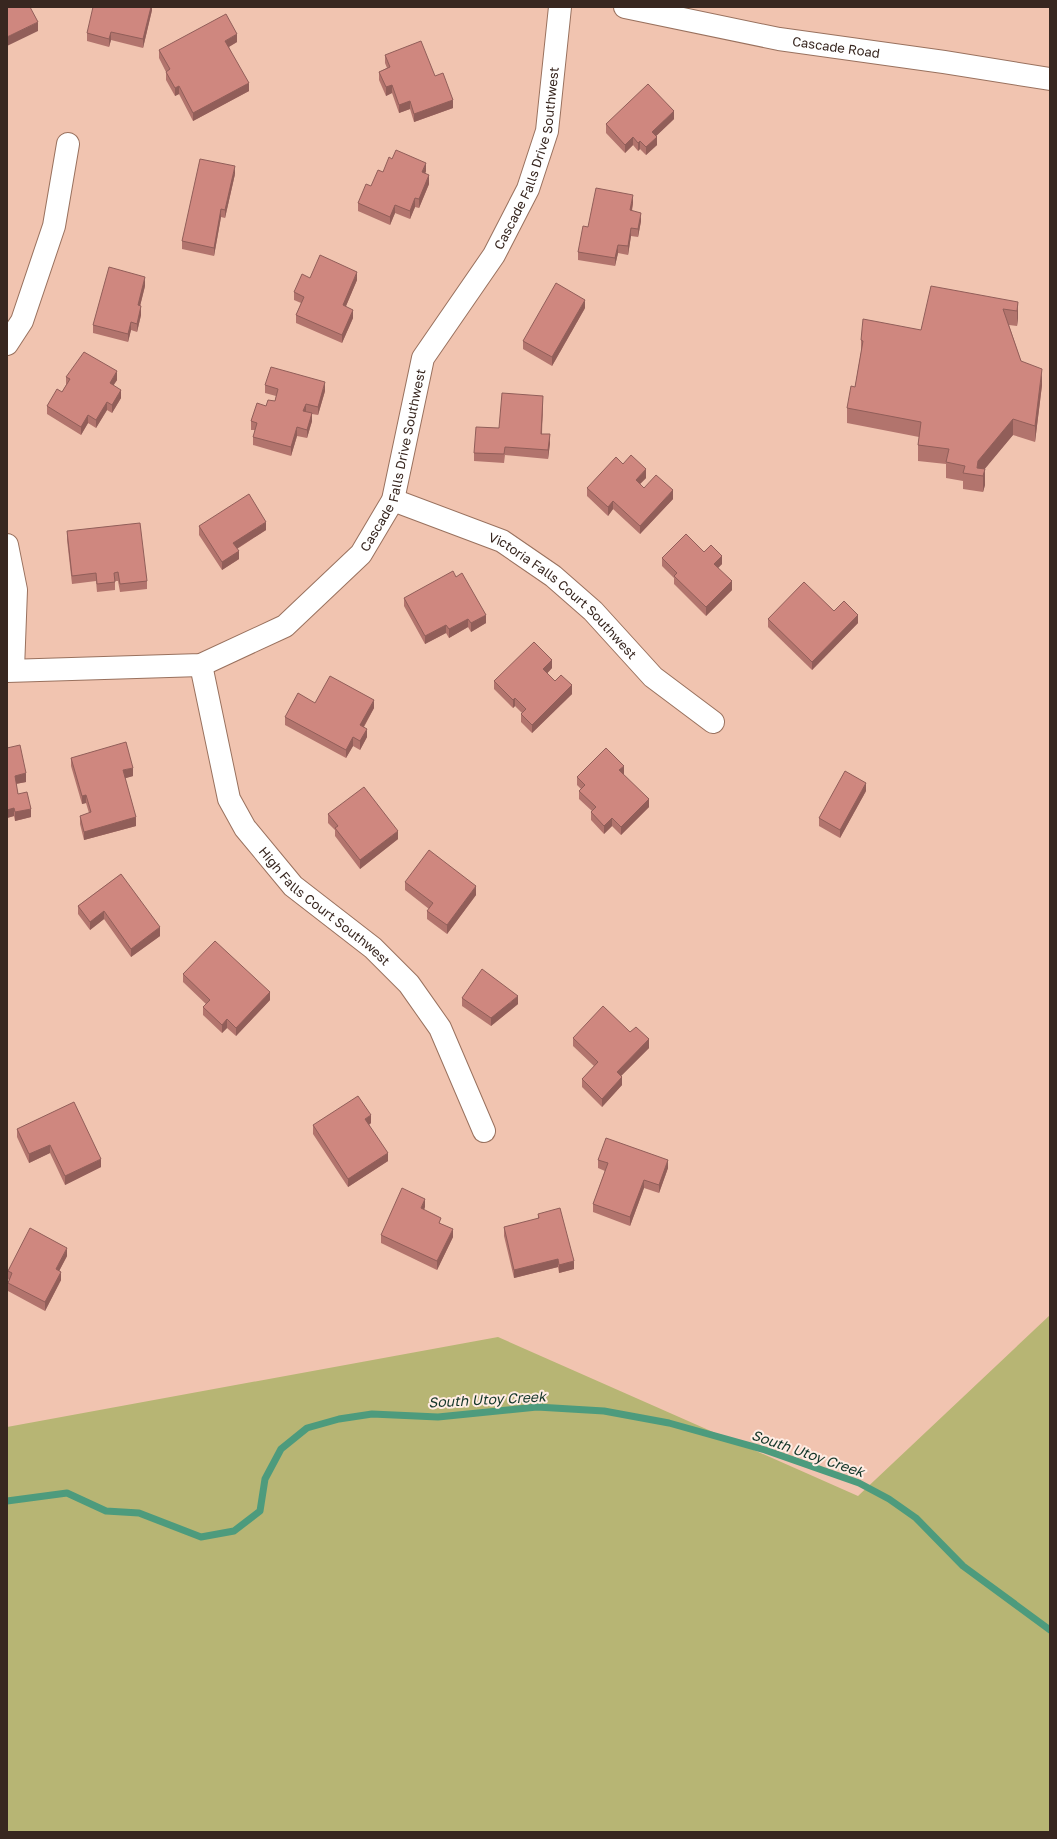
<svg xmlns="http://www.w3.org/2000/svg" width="1057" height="1839" viewBox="0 0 1057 1839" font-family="'Golos Text',sans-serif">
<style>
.green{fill:#b7b574}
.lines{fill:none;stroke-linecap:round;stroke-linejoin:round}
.stream{stroke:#4d9b7d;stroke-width:7}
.street-casing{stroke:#99715e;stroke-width:24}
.secondary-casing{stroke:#99715e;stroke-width:24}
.street{stroke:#fff;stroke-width:22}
.secondary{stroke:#fff;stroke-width:22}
.wall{fill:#b2746d}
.shaded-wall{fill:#915e59}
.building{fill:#cf877f;stroke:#915e59}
.labels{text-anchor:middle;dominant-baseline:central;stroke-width:4;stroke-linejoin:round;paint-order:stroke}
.street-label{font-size:13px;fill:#382720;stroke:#ffece3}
.water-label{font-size:14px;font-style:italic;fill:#133629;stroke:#ffece3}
</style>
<rect width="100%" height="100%" fill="#f1c4b0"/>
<path class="green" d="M1050,1315V1832H7V1427L498,1337L858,1496Z"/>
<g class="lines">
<path class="stream" d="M7,1501L67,1493L106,1511L139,1513L201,1537L234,1531L260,1511L265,1479L281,1449L307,1428L339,1419L372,1414L438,1417L537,1407L604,1411L669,1423L765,1450L859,1483L889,1499L916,1518L963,1566L1050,1630"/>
<g class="street-casing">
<g id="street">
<path d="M7,344L22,321L54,226L68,144"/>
<path id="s1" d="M393,500L502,541L553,576L593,611L653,677L713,722"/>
<path d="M7,545L16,590L13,669"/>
<path id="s2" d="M201,665L229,799L245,828L293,886L373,948L409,984L440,1028L484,1131"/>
<path id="s3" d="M7,671L201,665L285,626L361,554L393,500L423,358L494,255L528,189L547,131L560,7"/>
</g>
</g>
<g class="secondary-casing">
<g id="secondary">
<path id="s4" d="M625,7L779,39L944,62L1050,79"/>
</g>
</g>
<use href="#street" class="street"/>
<use href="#secondary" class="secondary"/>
</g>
<g class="wall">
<path d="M152,7V10L143,48L111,40L109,47L87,41V33Z"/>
<path d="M237,42L229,47L249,91L193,121L179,94L175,96L166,80V72L159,58V50Z"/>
<path d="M385,55L435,76L453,108L414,122L410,109L399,113L392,93L386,96L379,80V72L387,68L385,63Z"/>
<path d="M674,119L656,136L657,145L646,155L640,149L638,151L633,145L625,153L606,133V124Z"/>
<path d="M426,171L425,174L429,184L419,208L415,207L410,219L395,213L390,225L358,211V203L383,172Z"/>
<path d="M235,174L225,218L221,217L214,256L182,249V241Z"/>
<path d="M633,203L632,211L641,221L638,237L631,236L628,255L618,253L615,266L578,260V252L588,227Z"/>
<path d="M310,278L357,280L346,306L353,318L342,343L296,323V315L301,303L294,300V292Z"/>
<path d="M145,286L140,306L141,315L137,332L131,330L128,342L93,333V325Z"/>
<path d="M1018,302V318L1017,326L1009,325L1021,361L1042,385L1035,442L1013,435L984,469L985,485L983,492L963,489V481L946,478V464L918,461V445L919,437L847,423V408L855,387L861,352V340L921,330Z"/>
<path d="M585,308L552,366L523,349V341Z"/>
<path d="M66,377L117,380L113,385L121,398L112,413L107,410L96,428L88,423L81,435L47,414V406L62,392L66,385Z"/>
<path d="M265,385L325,391L318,415L312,414V421L307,438L297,436L291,456L253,445V437L255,430H251V421L266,406L275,401L276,396L265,393Z"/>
<path d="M543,404L542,434L550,443L548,459L505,455L504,463L474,461V453L499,428Z"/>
<path d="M623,464L646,478L640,484L644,488L673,499L640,534L613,509L608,516L587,496V488Z"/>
<path d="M199,526L266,530L237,549L239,559L222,570L199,535Z"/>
<path d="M67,531L147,581V589L120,592L118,581H115V590L97,592L96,581L72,584L67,540Z"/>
<path d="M704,552L722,564L718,568L732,590L706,616L674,584V578L662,566V558Z"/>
<path d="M404,598L486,623L471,632L468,627L449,638L446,633L425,644L404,606Z"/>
<path d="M834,611L858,623L812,670L768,627V619Z"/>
<path d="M552,668L547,673L555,681L572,694L532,733L521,722V714L522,713L515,706L513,708L494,689V681Z"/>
<path d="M315,703L374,708L364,727L367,737L360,750L353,746L346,758L285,725V717Z"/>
<path d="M7,748L26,782L16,784L18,794L31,817L15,821L14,816L7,818Z"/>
<path d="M71,758L133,776L125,778L136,826L84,840L80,824V816L89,813L86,803L82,804L71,766Z"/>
<path d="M623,774L649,807L621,835L612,826L604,834L591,820V812L592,811L579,799V791L581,789L577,785V777L624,774Z"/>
<path d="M866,791L840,838L819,826V818Z"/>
<path d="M328,814L398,839L360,869L335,836V830L328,823Z"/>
<path d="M121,874L160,936L131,957L104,919L90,930L78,914V906Z"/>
<path d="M405,882L476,895L447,934L427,919V911L429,909L405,890Z"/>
<path d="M183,974L270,1000L236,1036L227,1028L222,1033L203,1015V1007L206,1004L183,982Z"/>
<path d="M462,998L518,1004L491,1026L462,1006Z"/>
<path d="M630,1032L649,1048L621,1076L622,1085L602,1107L582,1087V1079L594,1066L573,1046V1038Z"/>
<path d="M371,1123L369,1125L388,1161L348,1187L313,1134V1125Z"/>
<path d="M17,1129L101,1167L65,1185L50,1153L29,1163L17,1137Z"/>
<path d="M598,1160L668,1168L659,1193L644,1188L630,1226L593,1212V1204L605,1171L598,1168Z"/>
<path d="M425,1207L424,1210L441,1224L453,1237L437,1270L381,1243V1235Z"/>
<path d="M538,1214L574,1269L559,1273L558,1267L514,1278L504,1236V1227L538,1219Z"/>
<path d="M67,1256L59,1271L61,1280L45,1311L8,1291V1283L9,1280L8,1279V1271Z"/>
</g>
<g class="shaded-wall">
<path d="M151,7H152V10L143,48V39Z"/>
<path d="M38,22V31L7,46V37Z"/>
<path d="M111,32V40L109,47V39Z"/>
<path d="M237,34V42L225,49V41Z"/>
<path d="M249,83V91L193,121V113Z"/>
<path d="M392,85V93L386,96V87Z"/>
<path d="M179,86V94L175,96V88Z"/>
<path d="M453,100V108L414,122V114Z"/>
<path d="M410,101V109L399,113V105Z"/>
<path d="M674,111V119L652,140V132Z"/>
<path d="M633,137V145L625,153V145Z"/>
<path d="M657,137V145L646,155V147Z"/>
<path d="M640,141V149L638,151V143Z"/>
<path d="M426,163V171L422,181V172Z"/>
<path d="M235,166V174L225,218V210Z"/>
<path d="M429,175V184L419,208V199Z"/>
<path d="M633,195V203L630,219V210Z"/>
<path d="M415,198V207L410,219V211Z"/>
<path d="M395,205V213L390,225V217Z"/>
<path d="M221,209V217L214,256V248Z"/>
<path d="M641,213V221L638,237V229Z"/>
<path d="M631,228V236L628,255V246Z"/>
<path d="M618,245V253L615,266V258Z"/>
<path d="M357,272V280L343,313V305Z"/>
<path d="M145,277V286L138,314V305Z"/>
<path d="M585,300V308L552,366V357Z"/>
<path d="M1018,302V318L1017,326V311Z"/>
<path d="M141,306V315L137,332V324Z"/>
<path d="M353,310V318L342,343V335Z"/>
<path d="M131,322V330L128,342V334Z"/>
<path d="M1042,369V385L1035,442V426Z"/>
<path d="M117,371V380L110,391V383Z"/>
<path d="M325,382V391L318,415V407Z"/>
<path d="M121,390V398L112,413V405Z"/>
<path d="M543,396V404L541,442V434Z"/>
<path d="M107,402V410L96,428V420Z"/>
<path d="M306,404V412L303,411Z"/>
<path d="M312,413V421L307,438V430Z"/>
<path d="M88,415V423L81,435V427Z"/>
<path d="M1013,419V435L979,476L977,468L978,461Z"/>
<path d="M297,427V436L291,456V447Z"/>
<path d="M550,434V443L548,459V450Z"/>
<path d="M646,469V478L636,488V480Z"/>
<path d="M985,469V485L983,492V476Z"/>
<path d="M673,490V499L640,534V526Z"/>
<path d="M613,501V509L608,516V507Z"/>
<path d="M266,522V530L233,551V543Z"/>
<path d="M239,551V559L222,570V562Z"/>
<path d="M722,556V564L714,572V564Z"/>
<path d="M732,581V590L706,616V607Z"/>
<path d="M486,615V623L471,632V623Z"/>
<path d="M858,615V623L812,670V662Z"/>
<path d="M468,619V627L449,638V629Z"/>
<path d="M446,625V633L425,644V636Z"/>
<path d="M552,660V668L543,678V669Z"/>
<path d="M572,685V694L532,733V725Z"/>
<path d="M515,698V706L513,708V700Z"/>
<path d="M374,700V708L360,733V725Z"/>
<path d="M367,729V737L360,750V741Z"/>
<path d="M353,737V746L346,758V750Z"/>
<path d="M624,766V774L619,778V770Z"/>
<path d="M133,768V776L123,779V770Z"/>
<path d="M26,773V782L15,784V776Z"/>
<path d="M866,783V791L840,838V830Z"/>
<path d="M86,795V803L82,804V796Z"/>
<path d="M649,799V807L621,835V827Z"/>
<path d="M14,808V816L7,818V810Z"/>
<path d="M31,809V817L15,821V812Z"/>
<path d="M136,817V826L84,840V832Z"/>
<path d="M612,818V826L604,834V826Z"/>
<path d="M398,831V839L360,869V860Z"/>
<path d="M476,886V895L447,934V925Z"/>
<path d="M104,911V919L90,930V922Z"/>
<path d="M160,927V936L131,957V949Z"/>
<path d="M270,992V1000L236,1036V1028Z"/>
<path d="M518,996V1004L491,1026V1018Z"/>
<path d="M227,1019V1028L222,1033V1025Z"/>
<path d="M649,1039V1048L617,1080V1072Z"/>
<path d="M622,1077V1085L602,1107V1099Z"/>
<path d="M371,1115V1123L365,1127V1119Z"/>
<path d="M50,1145V1153L29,1163V1154Z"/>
<path d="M388,1153V1161L348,1187V1179Z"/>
<path d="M101,1159V1167L65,1185V1176Z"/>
<path d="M668,1160V1168L659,1193V1185Z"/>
<path d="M644,1180V1188L630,1226V1217Z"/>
<path d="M425,1199V1207L421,1216V1208Z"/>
<path d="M453,1229V1237L437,1270V1261Z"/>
<path d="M67,1248V1256L56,1277V1269Z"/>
<path d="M558,1259V1267L514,1278V1270Z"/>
<path d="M574,1261V1269L559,1273V1265Z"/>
<path d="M61,1272V1280L45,1311V1302Z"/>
</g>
<g class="building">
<path d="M7,7H30L38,22L7,37Z"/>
<path d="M93,7H151L143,39L111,32L109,39L87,33Z"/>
<path d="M226,14L237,34L225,41L249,83L193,113L179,86L175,88L166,72L170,69L159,50Z"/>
<path d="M421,41L435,76L443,73L453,100L414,114L410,101L399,105L392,85L386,87L379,72L390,67L385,55Z"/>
<path d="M648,84L674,111L652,132L657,137L646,147L640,141L638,143L633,137L625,145L606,124Z"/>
<path d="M396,150L426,163L422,172L429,175L419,199L415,198L410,211L395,205L390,217L358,203L366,184L371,186L378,170L383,172L389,157L392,159Z"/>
<path d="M200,159L235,166L225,210L221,209L214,248L182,241Z"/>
<path d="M596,188L633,195L630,210L641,213L638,229L631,228L628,246L618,245L615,258L578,252L583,226L588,227Z"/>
<path d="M320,255L357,272L343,305L353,310L342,335L296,315L304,297L294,292L302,274L310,278Z"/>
<path d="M109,267L145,277L138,305L141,306L137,324L131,322L128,334L93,325Z"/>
<path d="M556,283L585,300L552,357L523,341Z"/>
<path d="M931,286L1018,302L1017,311L1003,309L1021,361L1042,369L1035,426L1013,419L978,461L977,468L985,469L983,476L963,473L965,466L946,462L949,449L918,445L921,422L847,408L851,386L855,387L863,341L861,340L863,319L921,330Z"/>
<path d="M84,352L117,371L110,383L121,390L112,405L107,402L96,420L88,415L81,427L47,406L57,389L62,392L70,379L66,377Z"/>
<path d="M271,367L325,382L318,407L306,404L303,411L312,413L307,430L297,427L291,447L253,437L257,423L251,421L257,403L266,406L268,400L275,401L278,389L265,385Z"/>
<path d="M502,393L543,396L541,434H550L548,450L505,447L504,454L474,453L476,427L499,428Z"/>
<path d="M631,455L646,469L636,480L644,488L656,475L673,490L640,526L613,501L608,507L587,488L616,457L623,464Z"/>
<path d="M249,494L266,522L233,543L239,551L222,562L199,526Z"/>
<path d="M140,523L147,581L120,584L118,572L114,573L115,582L97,584L96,573L72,576L67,531Z"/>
<path d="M686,534L704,552L711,545L722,556L714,564L732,581L706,607L674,576L677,573L662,558Z"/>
<path d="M453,571L456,577L462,573L486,615L471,623L468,619L449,629L446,625L425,636L404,598Z"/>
<path d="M804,582L834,611L844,601L858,615L812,662L768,619Z"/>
<path d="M534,642L552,660L543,669L555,681L561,675L572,685L532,725L521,714L526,709L515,698L513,700L494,681Z"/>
<path d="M330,676L374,700L360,725L367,729L360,741L353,737L346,750L285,717L298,693L315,703Z"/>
<path d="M126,742L133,768L123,770L136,817L84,832L80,816L91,812L86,795L82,796L71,758Z"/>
<path d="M20,745L26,773L15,776L18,794L27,792L31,809L15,812L14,808L7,810V748Z"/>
<path d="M606,748L624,766L619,770L649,799L621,827L612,818L604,826L591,812L596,807L579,791L585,785L577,777Z"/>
<path d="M845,771L866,783L840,830L819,818Z"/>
<path d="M364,787L398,831L360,860L335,828L338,826L328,814Z"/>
<path d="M429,850L476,886L447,925L427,911L433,903L405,882Z"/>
<path d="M121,874L160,927L131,949L104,911L90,922L78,906Z"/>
<path d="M215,941L270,992L236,1028L227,1019L222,1025L203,1007L210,1000L183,974Z"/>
<path d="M482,969L518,996L491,1018L462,998Z"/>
<path d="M603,1006L630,1032L636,1027L649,1039L617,1072L622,1077L602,1099L582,1079L598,1062L573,1038Z"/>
<path d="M358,1096L371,1115L365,1119L388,1153L348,1179L313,1125Z"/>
<path d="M74,1102L101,1159L65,1176L50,1145L29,1154L17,1129Z"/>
<path d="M606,1138L668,1160L659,1185L644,1180L630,1217L593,1204L608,1163L598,1160Z"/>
<path d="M402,1188L425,1199L421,1208L441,1218L439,1223L453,1229L437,1261L381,1235Z"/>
<path d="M560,1208L574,1261L559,1265L558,1259L514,1270L504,1227L539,1218L538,1214Z"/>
<path d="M30,1228L67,1248L56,1269L61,1272L45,1302L8,1283L12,1273L8,1271Z"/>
</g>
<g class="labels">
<g class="street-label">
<text stroke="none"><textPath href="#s4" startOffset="215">Cascade Road</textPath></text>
<text stroke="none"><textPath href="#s3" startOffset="828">Cascade Falls Drive Southwest</textPath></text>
<text stroke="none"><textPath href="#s3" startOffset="492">Cascade Falls Drive Southwest</textPath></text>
<text stroke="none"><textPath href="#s1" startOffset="198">Victoria Falls Court Southwest</textPath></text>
<text stroke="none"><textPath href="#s2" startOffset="282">High Falls Court Southwest</textPath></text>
</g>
<g class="water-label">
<text transform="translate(487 1399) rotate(-3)">South Utoy Creek</text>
<text transform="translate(808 1453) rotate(19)">South Utoy Creek</text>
</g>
</g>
<rect width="1057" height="1839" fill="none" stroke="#382720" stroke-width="16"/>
</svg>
